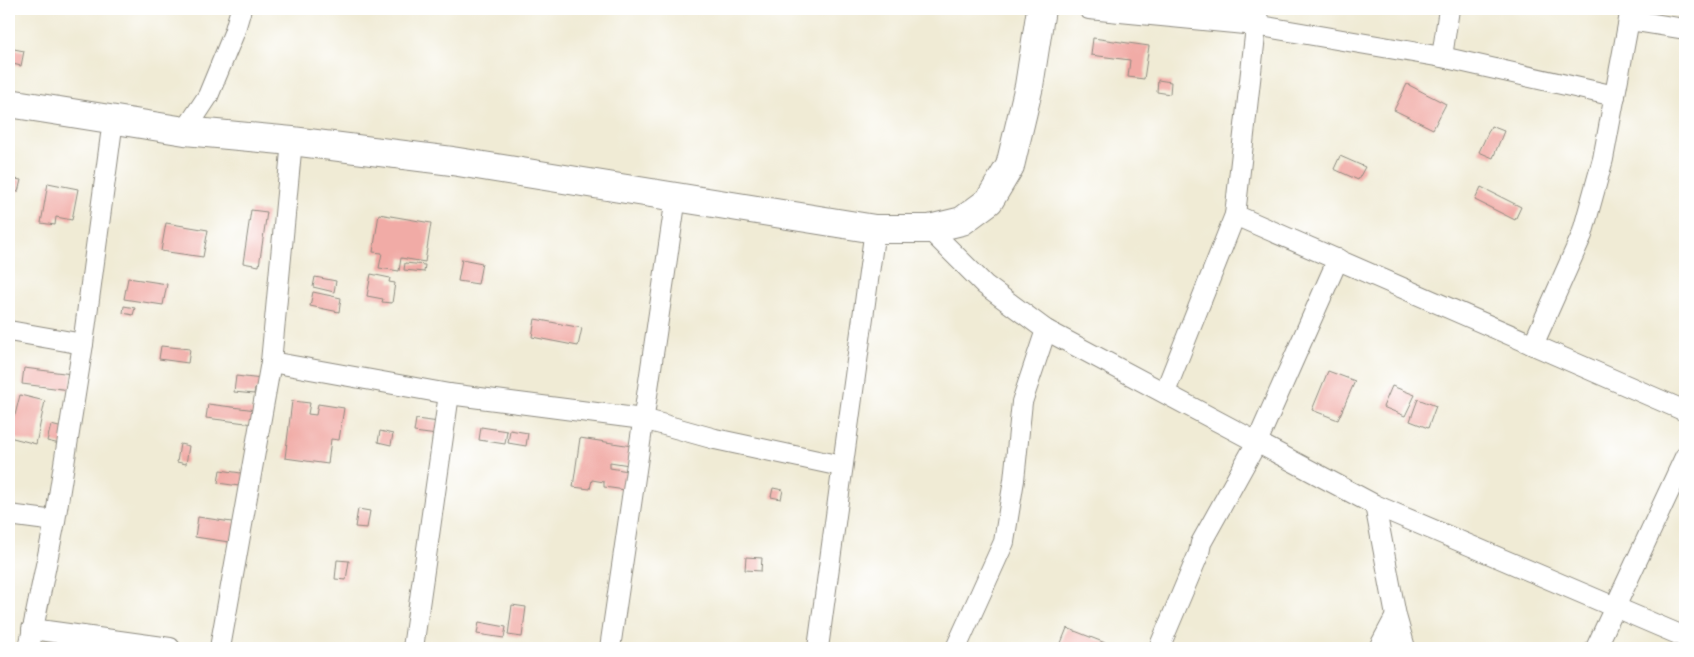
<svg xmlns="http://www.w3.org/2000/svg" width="1694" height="657" viewBox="0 0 1694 657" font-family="'IM FELL DW Pica',serif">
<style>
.building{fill:#f1aba6}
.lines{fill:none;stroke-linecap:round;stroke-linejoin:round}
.street-casing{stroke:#8e8b80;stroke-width:22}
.secondary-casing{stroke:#8e8b80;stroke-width:30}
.street{stroke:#fff;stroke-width:20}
.secondary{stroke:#fff;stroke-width:28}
</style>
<rect width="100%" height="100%" fill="#fff"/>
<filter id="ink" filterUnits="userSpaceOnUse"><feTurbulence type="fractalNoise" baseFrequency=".02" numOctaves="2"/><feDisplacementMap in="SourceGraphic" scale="10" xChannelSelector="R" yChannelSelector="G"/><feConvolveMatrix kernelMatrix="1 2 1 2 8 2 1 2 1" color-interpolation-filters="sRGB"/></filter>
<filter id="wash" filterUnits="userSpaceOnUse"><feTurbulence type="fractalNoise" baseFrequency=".0096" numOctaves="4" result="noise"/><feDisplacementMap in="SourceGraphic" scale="20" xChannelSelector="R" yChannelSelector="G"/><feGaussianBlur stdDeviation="1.12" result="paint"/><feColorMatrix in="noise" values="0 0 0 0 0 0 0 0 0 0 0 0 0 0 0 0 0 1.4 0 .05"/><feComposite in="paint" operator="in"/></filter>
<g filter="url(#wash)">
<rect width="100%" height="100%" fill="#f0ebd5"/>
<g id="blocks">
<g class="building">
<path d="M1093,38L1149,46L1144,79L1128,77L1130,60L1091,55Z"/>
<path d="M9,48L24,51L21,66L9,63Z"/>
<path d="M1158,80L1171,82L1170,94L1157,92Z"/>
<path d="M1407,84L1446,104L1433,129L1394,110Z"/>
<path d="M1491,126L1504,131L1493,158L1479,152Z"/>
<path d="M1340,156L1365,167L1358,180L1334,169Z"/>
<path d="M9,178L21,180L18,192L9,190Z"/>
<path d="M48,183L78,189L72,220L56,217L55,225L41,223Z"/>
<path d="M1481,187L1521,207L1515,220L1475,200Z"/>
<path d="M251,210L267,212L259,266L243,263Z"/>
<path d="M379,214L431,223L425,262L401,258L399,271L379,268L382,253L373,252Z"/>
<path d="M166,223L208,230L203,257L161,251Z"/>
<path d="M462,259L482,263L478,284L458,281Z"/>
<path d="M405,263L425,265L424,272L404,270Z"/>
<path d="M371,274L390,278L389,282L395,283L392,303L382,302L383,299L367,296Z"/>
<path d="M315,277L336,281L334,292L313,287Z"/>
<path d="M128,278L167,284L163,305L124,299Z"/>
<path d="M313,292L341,298L339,312L310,306Z"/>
<path d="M124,306L135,308L133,315L123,313Z"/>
<path d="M535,319L582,328L578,346L532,337Z"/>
<path d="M161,346L190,349L188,363L159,359Z"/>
<path d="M24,368L72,374L70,390L22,384Z"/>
<path d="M1328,371L1355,381L1338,420L1312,410Z"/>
<path d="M236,376L262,379L261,390L255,389L254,394L234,392Z"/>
<path d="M1392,386L1415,395L1405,416L1383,407Z"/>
<path d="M20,395L45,401L36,444L9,437V413L15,415Z"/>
<path d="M1418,399L1436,406L1428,428L1410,421Z"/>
<path d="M292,401L310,403L308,414L316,415L318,404L344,408L339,440L331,439L328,464L285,458Z"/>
<path d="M208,404L256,410L254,424L206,418Z"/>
<path d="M416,419L439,422L437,435L414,432Z"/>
<path d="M51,425L67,429L64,445L47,441Z"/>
<path d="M481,427L507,431L505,444L479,440Z"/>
<path d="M510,430L528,433L526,446L508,443Z"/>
<path d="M380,431L393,434L391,445L378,442Z"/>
<path d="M580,438L632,446L629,465L610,462V468L628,471L625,490L604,487V482L592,480L590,489L573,487Z"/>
<path d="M180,444L189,446L186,464L177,462Z"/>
<path d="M220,470L248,474L246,487L218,483Z"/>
<path d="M773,488L783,490L781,499L771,497Z"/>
<path d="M358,509L370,511L367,528L355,527Z"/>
<path d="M198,517L238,523L236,543L195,537Z"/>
<path d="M746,557L762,558L761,571L745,570Z"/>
<path d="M337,560L349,561L346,580L335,579Z"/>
<path d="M512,605L526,607L522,637L508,635Z"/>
<path d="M479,622L506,627L504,638L477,634Z"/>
<path d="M1067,628L1108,644L1106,648H1059Z"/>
</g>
</g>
</g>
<g filter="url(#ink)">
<use href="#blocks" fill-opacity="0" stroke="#8e8b80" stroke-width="1"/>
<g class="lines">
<g class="street-casing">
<g id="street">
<path d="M1089,9L1255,25L1442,57L1615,96"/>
<path d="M1629,20L1685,29"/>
<path d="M1442,57L1449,9"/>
<path d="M185,131L208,96L234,33L241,9"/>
<path d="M1235,215L1685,411"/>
<path d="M929,229L985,285L1046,330L1375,505L1685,637"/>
<path d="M9,331L83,344"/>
<path d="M1533,345L1582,235L1603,159L1631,9"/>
<path d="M271,362L449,394L643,419L715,439L841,466"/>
<path d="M1165,392L1235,215L1258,9"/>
<path d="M1375,505L1396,616L1405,648"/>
<path d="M9,515L55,521"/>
<path d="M32,629L170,648"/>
<path d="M29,648L55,521L83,344L113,120"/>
<path d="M220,648L271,362L292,141"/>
<path d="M413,648L449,394"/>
<path d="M610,648L676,197"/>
<path d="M818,648L875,229"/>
<path d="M956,648L1004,542L1014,480L1022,402L1046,330"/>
<path d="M1159,648L1199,553L1201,543L1257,442L1338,259"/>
<path d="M1379,648L1396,616"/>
<path d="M1596,648L1685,457"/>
</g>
</g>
<g class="secondary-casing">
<path id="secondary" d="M9,103L185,131L292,141L452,161L875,229H929L962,221L989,201L1010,166L1029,86L1041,9"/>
</g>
<use href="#street" class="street"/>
<use href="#secondary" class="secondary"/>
</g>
</g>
<rect width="1694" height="657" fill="none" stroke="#fff" stroke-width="30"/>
</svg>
